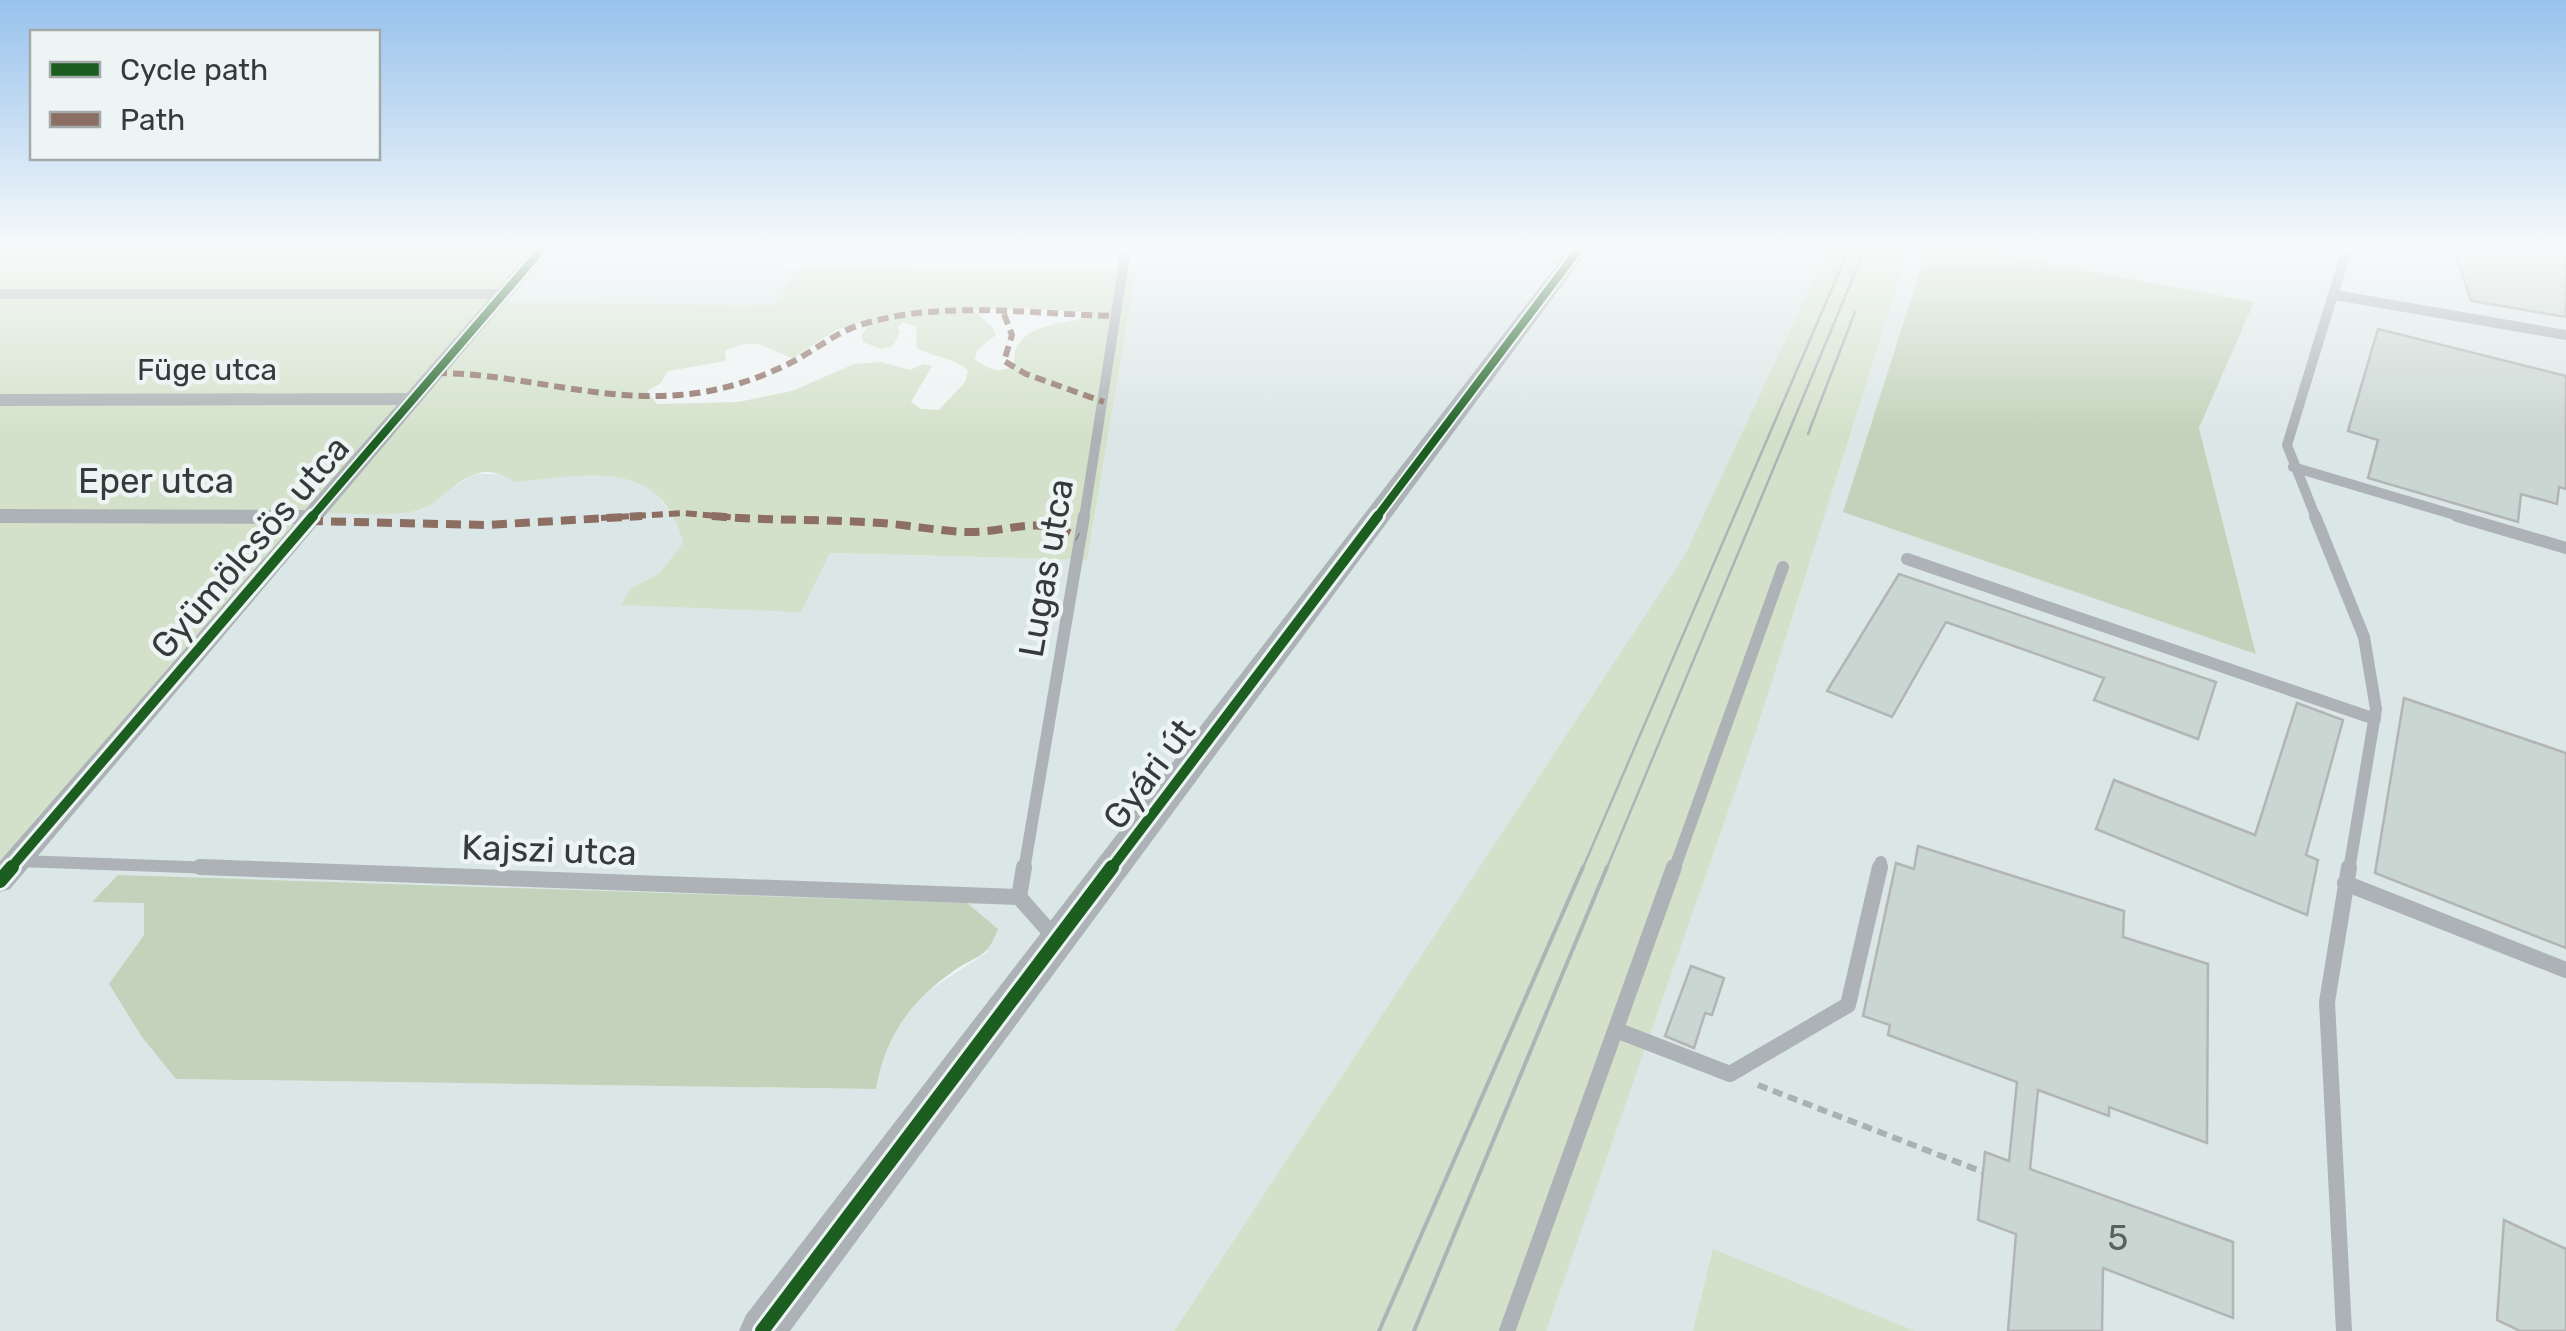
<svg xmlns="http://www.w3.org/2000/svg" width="2566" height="1331" viewBox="0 0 2566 1331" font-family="Rubik,sans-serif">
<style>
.built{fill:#dbe6e6;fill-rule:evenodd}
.green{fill:#d3e1ca;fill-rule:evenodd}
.forest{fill:#c3d2ba}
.building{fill:#cad6d1;stroke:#b3b5b5;stroke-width:2.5}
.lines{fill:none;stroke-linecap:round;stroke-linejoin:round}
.path{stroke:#abb0b2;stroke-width:6;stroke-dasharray:10 6;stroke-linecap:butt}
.service-far2{stroke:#acb2b5;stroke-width:10}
.service-far1{stroke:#acb2b5;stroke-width:12}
.service{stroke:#acb2b5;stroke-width:16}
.minor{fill:#acb2b5;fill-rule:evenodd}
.tertiary{fill:#acb2b5;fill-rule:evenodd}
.tram-far1{stroke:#aeb3b6;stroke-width:2.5}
.tram{stroke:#aeb3b6;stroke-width:4}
.quiet-far1{stroke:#8d6e63;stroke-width:6;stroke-dasharray:11 6;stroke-linecap:butt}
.quiet{stroke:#8d6e63;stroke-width:8;stroke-dasharray:15 8;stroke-linecap:butt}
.cycleway-far2-casing{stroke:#edf4f4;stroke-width:12}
.cycleway-far1-casing{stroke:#edf4f4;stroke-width:16}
.cycleway-casing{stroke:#edf4f4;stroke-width:20}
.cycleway-far2{stroke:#1b5e20;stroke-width:8}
.cycleway-far1{stroke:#1b5e20;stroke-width:10}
.cycleway{stroke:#1b5e20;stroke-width:14}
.labels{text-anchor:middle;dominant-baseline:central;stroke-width:9;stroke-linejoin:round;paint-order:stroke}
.far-street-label{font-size:30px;fill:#373a3a;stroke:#edf4f4}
.street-label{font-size:35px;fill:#373a3a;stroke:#edf4f4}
.near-number-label{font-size:35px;fill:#5c6160}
</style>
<rect width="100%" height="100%" fill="#eef3f3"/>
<g class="built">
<path d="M552,249H793L782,268L798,269L774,305L507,302Z"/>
<path d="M1140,249H1828L1686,555L1174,1331H0V891L325,513L422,510L472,474L620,475L650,487L678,521L684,544L660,573L631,588L622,605L830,553L1087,560ZM144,903L989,951L922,995L895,1028L882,1057L875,1089L176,1079L110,984L144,935Z"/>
<path d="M1909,249H1927L1843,512L2256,653L2199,428L2253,302L1973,249H2566V1331H1545L1756,732Z"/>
</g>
<g class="green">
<path d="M0,249H552L508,302L774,305L798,269L1136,271L1087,560L830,553L801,612L621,605L631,588L660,573L683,543C661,456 586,475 515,482C469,451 449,502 419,510C391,517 354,513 326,513L0,891ZM1023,308L1087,312L1088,317C1060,325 1011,324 1014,366C998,374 989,369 975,360L977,350L996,335L992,327L974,310ZM863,322L869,325L862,334L863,342L881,349L893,346L900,332L897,327L903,323L916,326L917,348C934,358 951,356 968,370L965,382L939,410L921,409L911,402L932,366L924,364L910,370L881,362L854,364L792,391L738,402L657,404L647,391L660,384L668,371L726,361L725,351C758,335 762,348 793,358L836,330Z"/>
<path d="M1828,249H1909L1756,732L1546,1331H1174L1685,555Z"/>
<path d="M1713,1249L1915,1331H1693Z"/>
</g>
<g class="forest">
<path d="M1927,249H1973L2254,302L2199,428L2256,654L1843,512Z"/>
<path d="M118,875L967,903L998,929C986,959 981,953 955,970C911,1000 885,1036 876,1089L176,1079L142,1037L109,984L144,935V903L92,902Z"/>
</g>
<g class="building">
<path d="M2454,249H2566V317L2471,301Z"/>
<path d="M2378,329L2566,376V489L2559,487L2557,504L2521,494L2518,522L2368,478L2378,440L2348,431Z"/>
<path d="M1899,574L2216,682L2198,739L2094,700L2104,678L1946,622L1892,717L1827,691Z"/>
<path d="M2404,698L2566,753V948L2375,873Z"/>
<path d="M2297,703L2343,720L2306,855L2318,860L2307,915L2096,829L2114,780L2255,835Z"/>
<path d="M1918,846L2124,911L2123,937L2208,964L2207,1143L2109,1107V1116L2038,1090L2030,1169L2233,1242V1318L2103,1268L2102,1331H2008L2016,1234L1978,1220L1985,1152L2009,1161L2017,1082L1888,1035L1890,1025L1863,1016L1896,863L1914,869Z"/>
<path d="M1691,966L1724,978L1712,1015L1705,1013L1694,1048L1665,1036Z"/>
<path d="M2504,1220L2566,1249V1331H2520L2497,1320Z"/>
</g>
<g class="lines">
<path class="path" d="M1758,1085L1983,1172"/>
<g class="service-far2">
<path d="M2335,295L2566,335"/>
<path d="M2293,467L2465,518"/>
<path d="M1084,518L1126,249"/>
<path d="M2316,518L2287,445L2347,249"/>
</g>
<g class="service-far1">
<path d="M2315,516L2364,637L2376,709L2349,870"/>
<path d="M2457,516L2566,548"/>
<path d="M1907,559L2375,719"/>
<path d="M20,861L269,870"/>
<path d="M1024,870L1084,516"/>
<path d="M1674,870L1783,567"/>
<path d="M1879,870L1881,862"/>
</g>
<g class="service">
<path d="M200,867L1019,897L1056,939"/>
<path d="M2345,883L2566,970"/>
<path d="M1019,897L1024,867"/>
<path d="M1616,1030L1730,1074L1848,1005L1880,867"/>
<path d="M1507,1331L1674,867"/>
<path d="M2344,1331L2327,1002L2349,867"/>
</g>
<path class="minor" d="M533,249H550L10,889L0,892V861L294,524L0,523V509L305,510L397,405L0,406V394L407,393L489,299H0V289H498Z"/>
<path class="tertiary" d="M1569,249H1589L790,1331H739L746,1315Z"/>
<g class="tram-far1">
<path d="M1808,434L1855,312"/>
<path d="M1582,870L1849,249"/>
<path d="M1606,870L1865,249"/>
</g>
<g class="tram">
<path d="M1379,1331L1583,867"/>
<path d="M1414,1331L1607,867"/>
</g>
<g class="quiet-far1">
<path d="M1004,314L1012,335L1004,361L1026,374L1104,402"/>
<path d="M436,373C518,373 597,402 679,395C719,392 760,379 796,360C818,348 838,331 863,324C943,300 1032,314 1114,316"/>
<path d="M601,518L684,513L739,518"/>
</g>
<g class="quiet">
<path d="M712,516C769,521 825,519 881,523C909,525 938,531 966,532C1011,533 1034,514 1078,537"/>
<path d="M308,521L487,525L642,516"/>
</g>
<g class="cycleway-far2-casing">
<g id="cycleway-far2">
<path d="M311,518L542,249"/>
<path d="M1376,518L1579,249"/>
</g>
</g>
<g class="cycleway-far1-casing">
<g id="cycleway-far1">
<path d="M9,870L313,516"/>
<path d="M1110,870L1378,516"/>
</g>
</g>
<g class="cycleway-casing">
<g id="cycleway">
<path d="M0,881L12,867"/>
<path d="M762,1331L1112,867"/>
</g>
</g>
<use href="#cycleway-far2" class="cycleway-far2"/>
<use href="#cycleway-far1" class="cycleway-far1"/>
<use href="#cycleway" class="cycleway"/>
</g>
<linearGradient id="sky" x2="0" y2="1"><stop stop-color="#98c2ed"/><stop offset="0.57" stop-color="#f7fafa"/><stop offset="1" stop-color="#f7fafa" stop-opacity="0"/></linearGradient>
<rect width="2566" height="435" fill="url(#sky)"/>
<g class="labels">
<g class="far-street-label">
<text x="207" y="370">Füge utca</text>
</g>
<g class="street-label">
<text x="156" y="481">Eper utca</text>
<text transform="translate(250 547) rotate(-49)">Gyümölcsös utca</text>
<text transform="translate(1046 568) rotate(-80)">Lugas utca</text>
<text transform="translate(1149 774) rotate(-53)">Gyári út</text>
<text transform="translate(549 850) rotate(2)">Kajszi utca</text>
</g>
<g class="near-number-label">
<text x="2118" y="1238">5</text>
</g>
</g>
<rect x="30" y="30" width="350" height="130" fill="#edf4f4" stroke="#a4aaaa" stroke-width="2.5"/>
<rect x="50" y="62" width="50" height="15" fill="#1b5e20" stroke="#a4aaaa" stroke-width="2.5"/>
<text x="120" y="80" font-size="30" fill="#373a3a">Cycle path</text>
<rect x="50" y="112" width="50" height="15" fill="#8d6e63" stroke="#a4aaaa" stroke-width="2.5"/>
<text x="120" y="130" font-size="30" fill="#373a3a">Path</text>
</svg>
